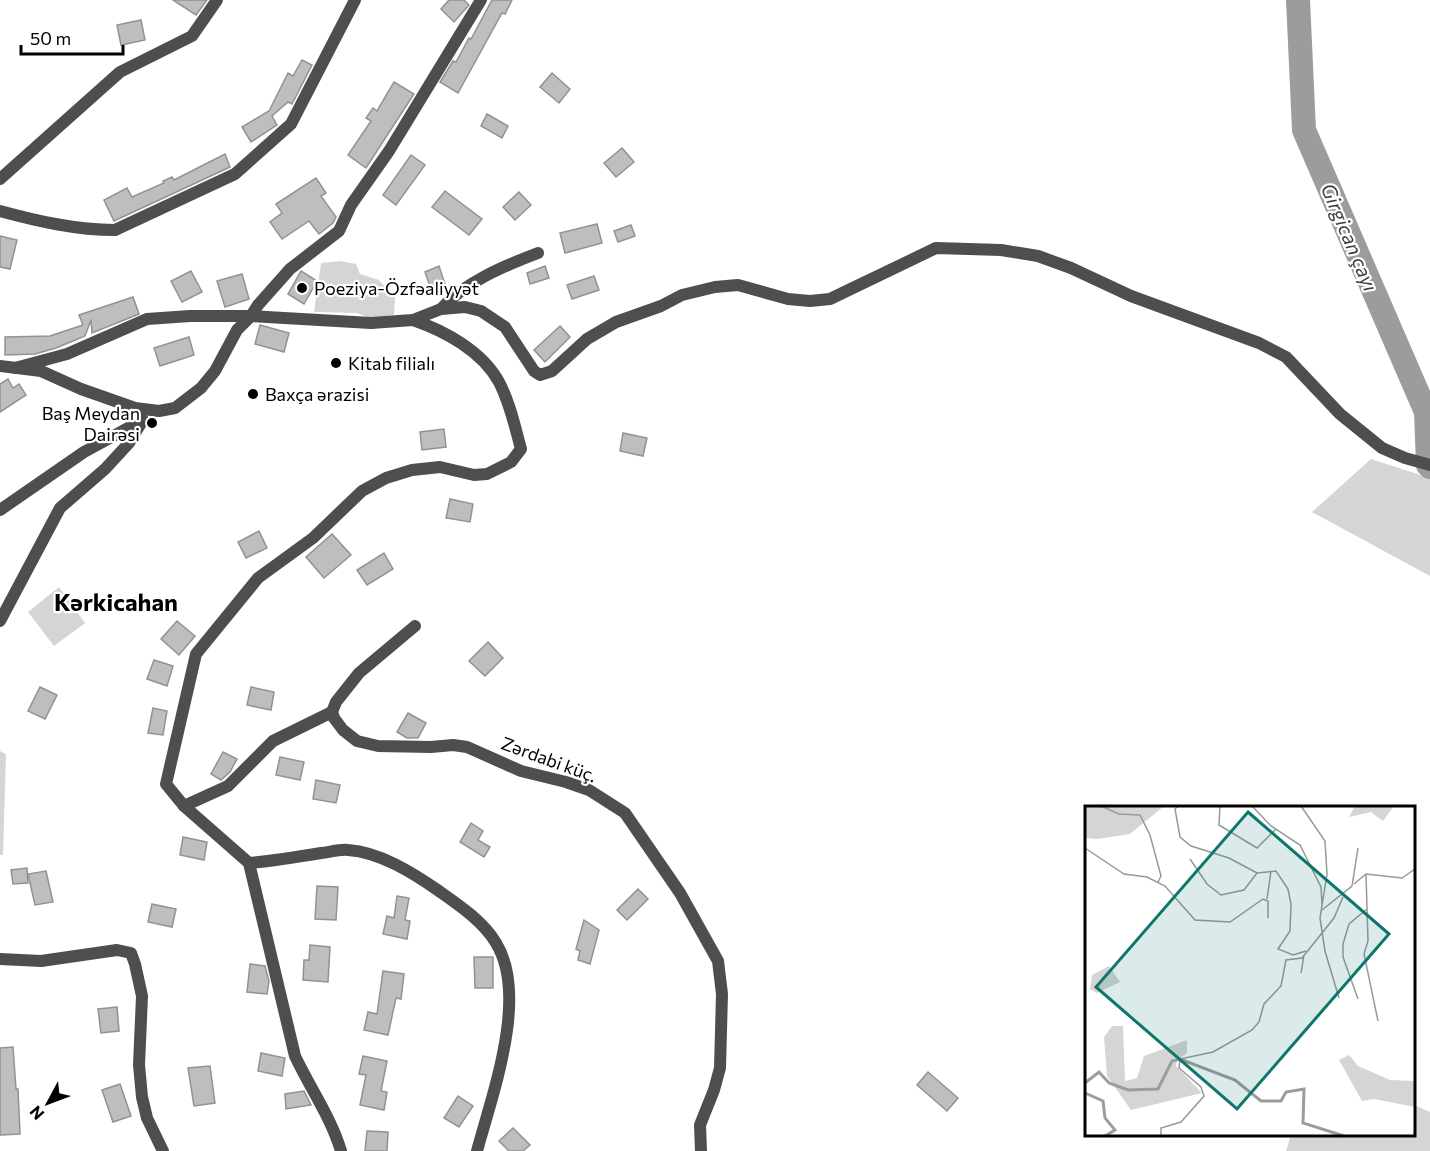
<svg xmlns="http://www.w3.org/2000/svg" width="1430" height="1151" viewBox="0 0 1430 1151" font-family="Commissioner,sans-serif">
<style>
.green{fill:#d5d5d5}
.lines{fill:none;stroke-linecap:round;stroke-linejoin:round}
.river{stroke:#9c9c9c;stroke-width:24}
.building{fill:#bebebe;stroke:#929292;stroke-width:1.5}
.minor{stroke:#4e4e4e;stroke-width:12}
.tertiary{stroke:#4e4e4e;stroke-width:12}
.poi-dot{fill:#000;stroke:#fff;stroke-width:2}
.labels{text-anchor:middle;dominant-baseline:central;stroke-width:4.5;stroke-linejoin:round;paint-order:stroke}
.poi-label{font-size:18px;fill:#000;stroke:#fff;text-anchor:start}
.street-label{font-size:18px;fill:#000;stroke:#fff}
.water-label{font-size:20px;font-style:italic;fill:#3d3d3d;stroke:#fff}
.district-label{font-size:24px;font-weight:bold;fill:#000;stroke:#fff}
.inset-river{fill:none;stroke:#9c9c9c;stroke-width:3}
.inset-road{fill:none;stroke:#999;stroke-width:1.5}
.view{fill:#0f766e;fill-opacity:0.15;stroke:#0f766e;stroke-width:3}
.inset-edge{fill:none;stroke:#000;stroke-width:3}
</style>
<rect width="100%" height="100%" fill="#fff"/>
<g class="green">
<path d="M340,261L356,264L360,274L379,280L395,298L394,315L369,318L357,313L314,312L321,263Z"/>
<path d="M1371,459L1430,478V576L1312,512Z"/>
<path d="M59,587L85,623L54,646L28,612Z"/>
<path d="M0,751L6,754L3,855H0Z"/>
<path d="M1414,1105L1430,1112V1151H1286L1291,1135L1414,1134Z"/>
</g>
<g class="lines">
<path class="river" d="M1298,0L1304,130L1426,412L1428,465L1430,467"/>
</g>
<g class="building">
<path d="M173,0H207L196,15Z"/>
<path d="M449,0H464L469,5L454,22L441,9Z"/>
<path d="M492,0H512L505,14L502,13L458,93L440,82L453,61L456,62L469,38L471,39Z"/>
<path d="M141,20L145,40L121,45L117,25Z"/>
<path d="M302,60L312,65L292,104L288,102L272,116L277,125L251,142L242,127L269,111L288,73L293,76Z"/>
<path d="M552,73L570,89L559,103L540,87Z"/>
<path d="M394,82L414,94L366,168L348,155L371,121L366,118L373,108L377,111Z"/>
<path d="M487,114L508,126L502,138L481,126Z"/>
<path d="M622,148L634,162L616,177L604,163Z"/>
<path d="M225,154L230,167L114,221L104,200L127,188L132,197L164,183L163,181L172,177L174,180Z"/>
<path d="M411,155L425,165L396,205L383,195Z"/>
<path d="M316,178L326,193L321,196L336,217L333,223L319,234L309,221L282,239L270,222L282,213L276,204Z"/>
<path d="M445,191L482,219L469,235L432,207Z"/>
<path d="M519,192L531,205L515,220L503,207Z"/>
<path d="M597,224L602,243L565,253L560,233Z"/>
<path d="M631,225L635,236L618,242L614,231Z"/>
<path d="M0,236L17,240L10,269L0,267Z"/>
<path d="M439,266L446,287L432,292L425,272Z"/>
<path d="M545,266L549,278L530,284L527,273Z"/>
<path d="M191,271L202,292L182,302L171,281Z"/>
<path d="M301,271L317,281L304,304L288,294Z"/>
<path d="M242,274L249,299L225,307L217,281Z"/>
<path d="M594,276L599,290L572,299L567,285Z"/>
<path d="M133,297L139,314L92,333L91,320L85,336L56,348L35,354L5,355V337L50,336L83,325L79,315Z"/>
<path d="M260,325L289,333L284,352L255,344Z"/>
<path d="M560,326L570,337L545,362L534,350Z"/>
<path d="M189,337L194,355L160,366L154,348Z"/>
<path d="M8,379L13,388L19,384L26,395L0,412V384Z"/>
<path d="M444,429L446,447L422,450L420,432Z"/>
<path d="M623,433L647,438L643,456L620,451Z"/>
<path d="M450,499L473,504L470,522L446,518Z"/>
<path d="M259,531L267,548L246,558L238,542Z"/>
<path d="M332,534L351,555L324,578L306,557Z"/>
<path d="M384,553L393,569L367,585L357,570Z"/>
<path d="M177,621L195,636L179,655L161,639Z"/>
<path d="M488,642L503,658L485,676L469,661Z"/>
<path d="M154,660L173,666L167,686L147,679Z"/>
<path d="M40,687L57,695L45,719L28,711Z"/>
<path d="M251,687L274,692L271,710L247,705Z"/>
<path d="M153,708L167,711L163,735L148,733Z"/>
<path d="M408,713L426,723L418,738H407L397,732Z"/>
<path d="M223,752L237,759L230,772L221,780L211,774Z"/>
<path d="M280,757L304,762L300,780L276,775Z"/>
<path d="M316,780L340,785L336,803L313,799Z"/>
<path d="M471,823L483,831L478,840L490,847L484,857L460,842Z"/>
<path d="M183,837L207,842L204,860L180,855Z"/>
<path d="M27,868L28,883L13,884L11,870Z"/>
<path d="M46,871L53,902L35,905L28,874Z"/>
<path d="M317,886L338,887L336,920L315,919Z"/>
<path d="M638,889L648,899L627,920L617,910Z"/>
<path d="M397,896L409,898L405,920L410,921L407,939L383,934L387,916L394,918Z"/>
<path d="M152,904L176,909L172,927L148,922Z"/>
<path d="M584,920L599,930L590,964L578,960L580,951L576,949Z"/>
<path d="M310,945L330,947L328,982L303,980L304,960H309Z"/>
<path d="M474,957H493V988H475Z"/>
<path d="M250,964L265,966L269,981L267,994L247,992Z"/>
<path d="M383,971L404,974L401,999L396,998L388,1035L364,1030L368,1012L377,1014Z"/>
<path d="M117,1007L119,1031L101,1033L98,1009Z"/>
<path d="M13,1047L16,1089H18L20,1134L0,1135V1048Z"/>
<path d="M261,1053L285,1058L282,1076L258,1071Z"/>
<path d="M363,1056L387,1061L381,1091L387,1092L384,1110L360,1105L366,1075L359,1074Z"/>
<path d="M210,1066L215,1103L194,1106L188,1068Z"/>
<path d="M928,1072L958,1098L947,1111L917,1085Z"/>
<path d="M120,1084L131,1116L113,1122L102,1090Z"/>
<path d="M304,1091L311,1105L286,1109L285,1094Z"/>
<path d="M458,1096L473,1106L459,1127L444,1118Z"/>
<path d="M513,1128L530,1145L523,1151H509L499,1141Z"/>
<path d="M367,1131L388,1132L387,1151H365Z"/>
</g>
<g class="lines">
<g class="minor">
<path d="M0,179L120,72L192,36L217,0"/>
<path d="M0,211C37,221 76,230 115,230L235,174L291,124L355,0"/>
<path d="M441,309C465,282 504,266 538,253"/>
<path d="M15,368L67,354L147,319L190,316H251L258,305L290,269L339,231L351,205L389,151L481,0"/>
<path d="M0,510L84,452L141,421"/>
<path d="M0,621L60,508L105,469L129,443L143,420"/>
<path d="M415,626L359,673L336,702L332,712L334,718L343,730L357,741L378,746L431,747L453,745L467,747L521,771L566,782L589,790L625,813L680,893L718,961L722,994L720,1068L714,1090L700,1125L701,1151"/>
<path d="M184,806L228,786L273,741L332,712"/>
<path d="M249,863C273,861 297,857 321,853C330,852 340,849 348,850C380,852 413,873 439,891C459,905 484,922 496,943C529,996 492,1095 477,1151"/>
<path d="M0,959L41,961L117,950L131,953L135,964L142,996L139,1065L142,1097L147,1118L163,1151"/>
<path d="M341,1151C331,1117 310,1088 295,1056L249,863L184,806L166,784L196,654L258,578L313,538L362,491L386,478L412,470L440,467L474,475L487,474L511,462L521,449C515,427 510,403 499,382C482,351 445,331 413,320"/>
</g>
<path class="tertiary" d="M0,366L41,371L81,389L135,408L159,411L175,408L201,388L215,371L237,330L251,316L371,323L413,320L441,309L465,307L481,311L505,327L534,371L540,375L552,371L587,339L616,322L661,306L682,295L715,287L738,285L788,299L810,301L830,299L936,248L1001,250L1038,256L1071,268L1131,296L1259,343L1286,357L1340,414L1382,448L1405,458L1430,465"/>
</g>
<g class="poi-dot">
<circle cx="302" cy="288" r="6"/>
<circle cx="336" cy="363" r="6"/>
<circle cx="253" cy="394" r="6"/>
<circle cx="152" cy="423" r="6"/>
</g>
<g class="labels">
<g class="poi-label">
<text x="314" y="288">Poeziya-Özfəaliyyət</text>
<text x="348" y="363">Kitab filialı</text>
<text x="265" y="394">Baxça ərazisi</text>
<text x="140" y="413" text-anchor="end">Baş Meydan<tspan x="140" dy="21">Dairəsi</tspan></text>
</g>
<g class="street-label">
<text transform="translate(549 759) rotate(20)">Zərdabi küç.</text>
</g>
<g class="water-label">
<text transform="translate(1350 237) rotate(67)">Girgican çayı</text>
</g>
<g class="district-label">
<text x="116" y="601">Kərkicahan</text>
</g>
</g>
<g transform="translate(1085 806)">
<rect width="330" height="330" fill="#fff"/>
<path d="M0,0H79L45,28L13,33L0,32ZM270,0H309L298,15L286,6L264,11ZM24,160L35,176L12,187L5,183L7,169ZM27,220H38L40,275L52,272L59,250L102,234V247L92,254L91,260L117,287L46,304L22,270L19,231ZM264,249L273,260L305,274L330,275V301L289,293L277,295L254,254Z" fill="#d5d5d5"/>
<path class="inset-river" d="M0,277L14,266L24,277L43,284L73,283L87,255L95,253L150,274L176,295H196L201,286L219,283L218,317L259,330M0,287L18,295L20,312L30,324L20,330"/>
<path class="inset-road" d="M16,0L34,8L55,9L65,29L76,70L73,76M93,0L90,3L95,31L106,40L144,52L172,67L191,65L203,83L206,98L205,125L193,143L208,149L221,145M135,0L134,19L172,42L191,23M167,0L186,20L215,39L236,81L237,98M216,0L240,35L242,68L235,112L240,145L254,192M0,42L39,68L62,71L80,80L110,114L145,116L178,93L183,95V112M105,53L122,78L136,89L159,84L172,67M281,68L283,135L279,148L293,215M269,78L281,68L317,72L330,63M182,93L186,65M237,104L267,80L273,42M216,167L219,149M273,193L258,151V138L264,118L282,103M76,330V322L96,316L119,290L116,281L94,262L95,253L128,246L167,224L174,216L179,198L196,180L201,154L217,152L249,112L258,91"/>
<path class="view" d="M163,6L304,128L152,303L11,181Z"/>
<rect width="330" height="330" class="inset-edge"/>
</g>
<g transform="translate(48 1103) rotate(229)" stroke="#ffffff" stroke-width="4.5" paint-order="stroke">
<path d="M0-4.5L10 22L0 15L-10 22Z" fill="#000000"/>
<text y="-9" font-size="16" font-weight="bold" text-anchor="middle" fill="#000000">N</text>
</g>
<path d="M21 45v9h102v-9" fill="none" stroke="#000000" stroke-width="3"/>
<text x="30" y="45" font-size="18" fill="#000000" stroke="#ffffff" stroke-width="4.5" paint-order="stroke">50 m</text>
</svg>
